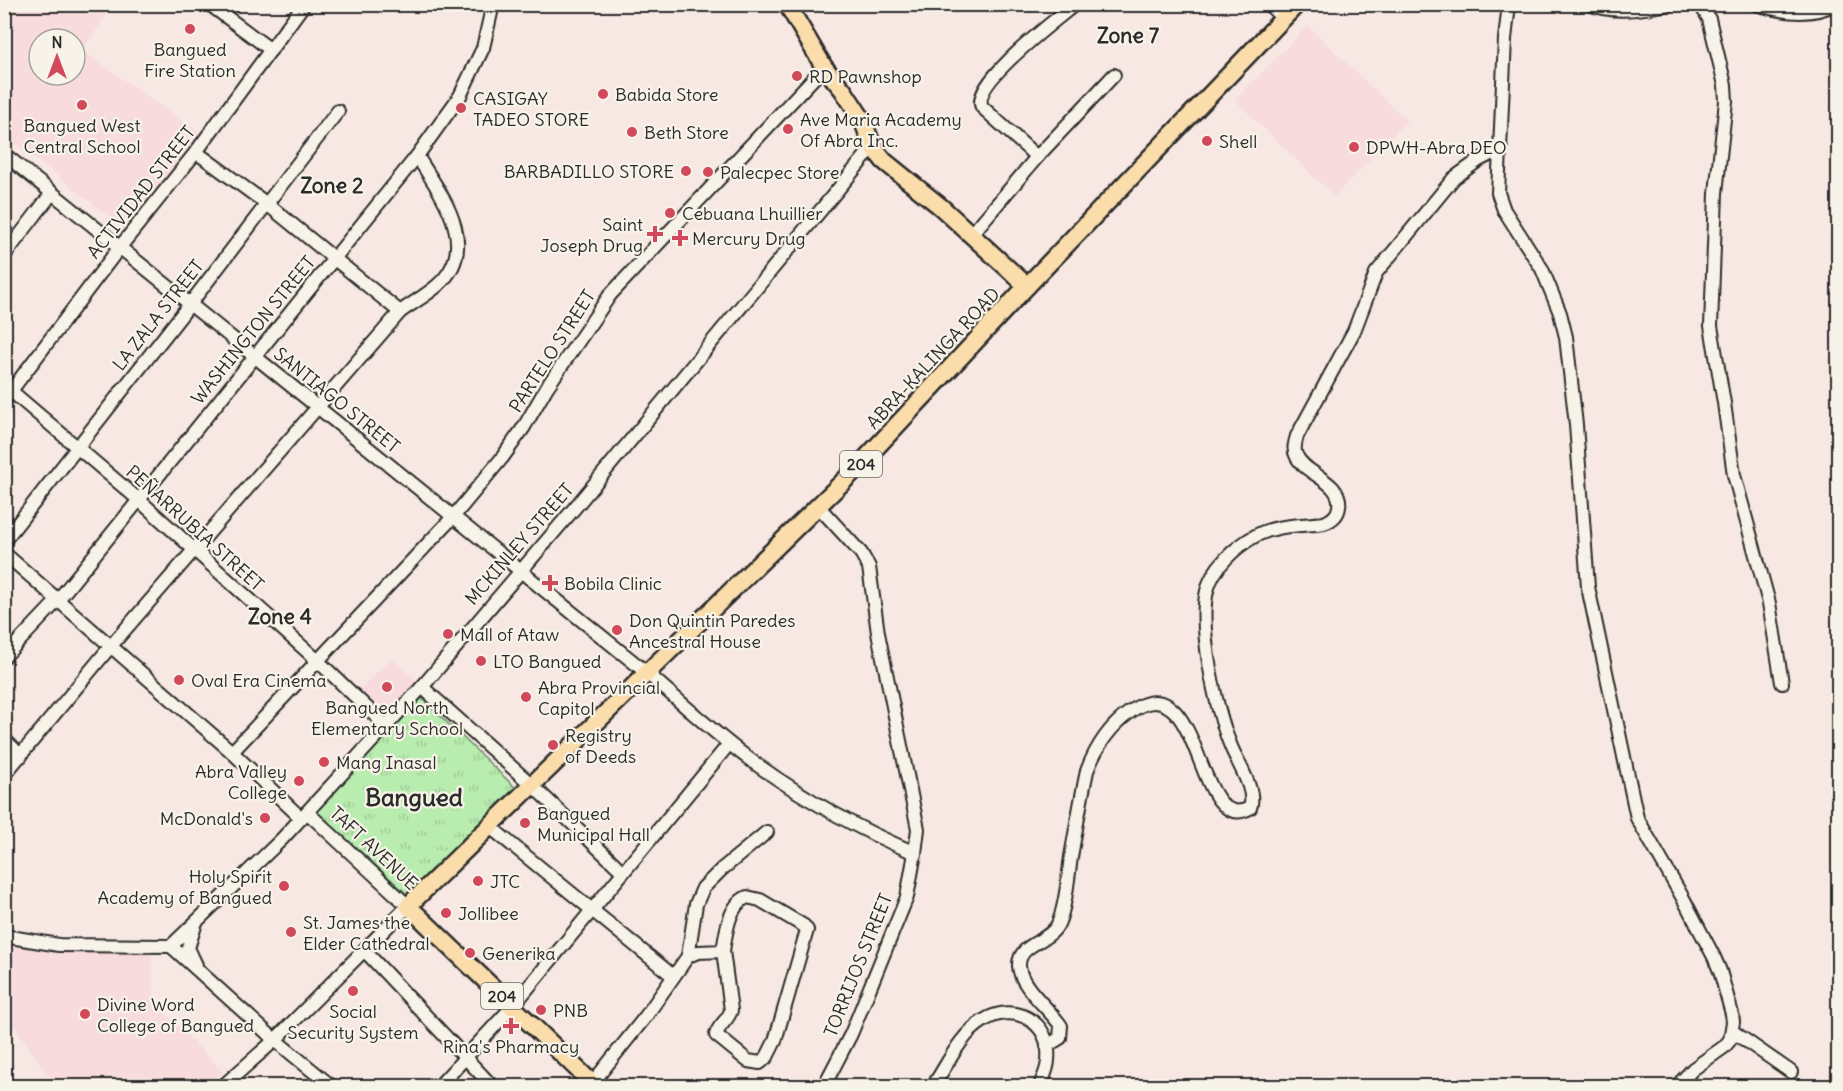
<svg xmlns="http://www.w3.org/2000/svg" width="1843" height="1091" viewBox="0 0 1843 1091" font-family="Delius,sans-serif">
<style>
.built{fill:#f7dbdd;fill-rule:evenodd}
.park{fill:url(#park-tufts);stroke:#728c6d;stroke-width:1.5}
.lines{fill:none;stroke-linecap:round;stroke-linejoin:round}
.minor-casing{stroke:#2b2b2b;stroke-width:16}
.major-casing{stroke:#2b2b2b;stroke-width:21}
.minor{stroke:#f7f3e8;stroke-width:12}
.major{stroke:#faddab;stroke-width:16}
.poi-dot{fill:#d1495b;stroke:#f7f3e8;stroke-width:2}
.labels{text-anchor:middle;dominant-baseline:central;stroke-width:4.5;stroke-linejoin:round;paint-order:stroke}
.shield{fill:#f7f3e8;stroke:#686764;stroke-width:1.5}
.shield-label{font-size:16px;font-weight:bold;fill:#2b2b2b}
.poi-label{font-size:18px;fill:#2b2b2b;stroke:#f7f3e8;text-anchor:start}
.street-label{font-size:18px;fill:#2b2b2b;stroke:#f7f3e8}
.quarter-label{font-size:21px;font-weight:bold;fill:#2b2b2b;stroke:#f7f3e8}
.district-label{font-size:24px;font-weight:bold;fill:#2b2b2b;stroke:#f7f3e8}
</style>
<defs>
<pattern id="park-tufts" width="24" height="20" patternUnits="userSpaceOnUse" patternTransform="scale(1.5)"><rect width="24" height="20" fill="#b8edaf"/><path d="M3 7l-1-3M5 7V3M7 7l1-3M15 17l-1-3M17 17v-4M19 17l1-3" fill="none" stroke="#9ecb97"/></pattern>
</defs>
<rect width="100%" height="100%" fill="#f7e8e3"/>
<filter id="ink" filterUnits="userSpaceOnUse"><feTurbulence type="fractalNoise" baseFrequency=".0167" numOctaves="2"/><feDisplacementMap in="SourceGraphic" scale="12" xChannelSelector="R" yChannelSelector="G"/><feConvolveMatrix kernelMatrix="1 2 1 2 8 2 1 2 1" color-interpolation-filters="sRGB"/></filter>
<g filter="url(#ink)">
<g class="built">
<path d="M4,5H114L82,50L204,137L125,229L5,135ZM39,39H75V75H39Z"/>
<path d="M1308,26L1407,121L1334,196L1235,100Z"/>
<path d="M391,658L417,681L383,718L357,693Z"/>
<path d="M5,942L48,952L151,953L155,1003L223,1072L206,1086H56L5,1013Z"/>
</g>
<path class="park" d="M417,694L519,791L409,896L315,810Z"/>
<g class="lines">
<g class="minor-casing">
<g id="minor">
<path d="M209,4L271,50"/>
<path d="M1268,4L1284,19"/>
<path d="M1509,4L1505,39L1498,193L1504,210L1542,269L1560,313L1566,337L1576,425L1588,587L1637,818L1684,900L1714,957L1720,971L1732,1014L1733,1022L1730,1040L1724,1047L1693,1069L1677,1086"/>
<path d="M1589,4C1615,14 1642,9 1669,4"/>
<path d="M1700,4L1709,19L1725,85L1726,101L1716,193L1711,326L1724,403L1734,475L1769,603L1782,683"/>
<path d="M1756,4C1783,12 1809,17 1835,4"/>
<path d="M196,152L267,204L400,312"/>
<path d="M4,154L647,673C683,704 718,737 756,764C805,799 860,830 915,853"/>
<path d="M1037,157L982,107C970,84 1057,19 1075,4"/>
<path d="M971,235L1037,157L1114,75"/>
<path d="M4,256L52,193"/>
<path d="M4,385L139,500L318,661L385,725"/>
<path d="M4,400L120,247L196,152L304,4"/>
<path d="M818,506L861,553L869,567L878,633L918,829L915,853L907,897L851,1034L824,1086"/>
<path d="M4,541L190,304L338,111"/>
<path d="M4,553L232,752L301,818"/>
<path d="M4,657L58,600L417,156L460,96L483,48L493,4"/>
<path d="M422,687L533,786L623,872"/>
<path d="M4,739L21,756"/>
<path d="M232,752L453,517L502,458L524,427L547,387L610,295L824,67"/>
<path d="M4,775L110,647L400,312C412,303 427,295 438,285C482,246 440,193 417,156"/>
<path d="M489,826L673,976"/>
<path d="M195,926L188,948L196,965"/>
<path d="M4,936L59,945L171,946"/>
<path d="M171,946L282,839L422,687L578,504L873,147"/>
<path d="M171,946L275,1040L331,1086"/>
<path d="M364,950L492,1086"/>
<path d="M688,956L698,952L723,951C726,932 729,905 747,897L760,900L804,926L807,930L775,1041L767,1057L760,1063L748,1061L716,1035C718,1025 729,1020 731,1010L723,951"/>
<path d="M1732,1031L1791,1072"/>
<path d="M1047,1046L1060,1038L1061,1026C1050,1009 1020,987 1019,966C1018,943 1049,943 1058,924C1066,906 1068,877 1071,857C1076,828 1081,799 1087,771C1096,747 1109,727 1130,712C1204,659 1193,838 1250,808C1257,790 1236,761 1230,744C1216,709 1198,627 1207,591C1212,568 1236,546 1257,535C1279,524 1302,526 1324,523C1332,520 1338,515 1339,507C1343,481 1304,475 1296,455C1293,449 1295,443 1297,436L1354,331L1376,273L1454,178L1479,160L1501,149"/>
<path d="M223,1086L275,1040L408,906L307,812"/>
<path d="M439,1086L513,1006L729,744"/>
<path d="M590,1086L646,1016L688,956L696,904L703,888L722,869L767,832"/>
<path d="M933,1086C948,1064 959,1036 983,1021C1014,1001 1052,1022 1048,1060C1048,1069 1043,1078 1040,1086"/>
</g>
</g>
<g class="major-casing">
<g id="major">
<path d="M787,4L824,67L843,90L862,119L873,147L884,161L941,207L1027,286"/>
<path d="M595,1086L408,906L854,471L1027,286L1297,4"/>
</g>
</g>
<use href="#minor" class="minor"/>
<use href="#major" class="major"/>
</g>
</g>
<g class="poi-dot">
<circle cx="190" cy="29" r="6"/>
<circle cx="797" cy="76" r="6"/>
<circle cx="603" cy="94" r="6"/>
<circle cx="82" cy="105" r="6"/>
<circle cx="461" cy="108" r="6"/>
<circle cx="788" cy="129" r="6"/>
<circle cx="632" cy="132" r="6"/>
<circle cx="1207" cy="141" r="6"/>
<circle cx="1354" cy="147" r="6"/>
<circle cx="686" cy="171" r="6"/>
<circle cx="708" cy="172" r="6"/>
<circle cx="670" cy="213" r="6"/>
<path d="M652 225h6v6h6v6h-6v6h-6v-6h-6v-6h6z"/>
<path d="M677 229h6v6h6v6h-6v6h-6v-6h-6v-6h6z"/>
<path d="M547 574h6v6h6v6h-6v6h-6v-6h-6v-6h6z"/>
<circle cx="617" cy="630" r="6"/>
<circle cx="448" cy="634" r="6"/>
<circle cx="481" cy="661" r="6"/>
<circle cx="179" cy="680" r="6"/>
<circle cx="387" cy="687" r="6"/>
<circle cx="526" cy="697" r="6"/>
<circle cx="553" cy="745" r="6"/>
<circle cx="324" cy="762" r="6"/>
<circle cx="299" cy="781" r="6"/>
<circle cx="265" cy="818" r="6"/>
<circle cx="525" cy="823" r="6"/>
<circle cx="478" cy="881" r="6"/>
<circle cx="284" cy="886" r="6"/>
<circle cx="446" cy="913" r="6"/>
<circle cx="291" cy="932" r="6"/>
<circle cx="470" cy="953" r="6"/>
<circle cx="353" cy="991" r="6"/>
<circle cx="541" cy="1010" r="6"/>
<circle cx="85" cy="1014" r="6"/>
<path d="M508 1017h6v6h6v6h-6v6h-6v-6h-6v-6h6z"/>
</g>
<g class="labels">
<g class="shield">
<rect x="840" y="451" width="42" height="26" rx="4.5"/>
<rect x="481" y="983" width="42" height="26" rx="4.5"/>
</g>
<g class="shield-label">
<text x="861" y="464">204</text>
<text x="502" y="996">204</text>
</g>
<g class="poi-label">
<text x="190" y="49" text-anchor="middle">Bangued<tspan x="190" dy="21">Fire Station</tspan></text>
<text x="809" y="76">RD Pawnshop</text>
<text x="615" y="94">Babida Store</text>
<text x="473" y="98">CASIGAY<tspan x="473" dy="21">TADEO STORE</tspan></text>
<text x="800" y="119">Ave Maria Academy<tspan x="800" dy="21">Of Abra Inc.</tspan></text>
<text x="82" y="125" text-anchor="middle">Bangued West<tspan x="82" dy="21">Central School</tspan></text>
<text x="644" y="132">Beth Store</text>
<text x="1219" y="141">Shell</text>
<text x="1366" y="147">DPWH-Abra DEO</text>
<text x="674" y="171" text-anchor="end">BARBADILLO STORE</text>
<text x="720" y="172">Palecpec Store</text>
<text x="682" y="213">Cebuana Lhuillier</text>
<text x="643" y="224" text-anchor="end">Saint<tspan x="643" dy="21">Joseph Drug</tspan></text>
<text x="692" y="238">Mercury Drug</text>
<text x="564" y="583">Bobila Clinic</text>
<text x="629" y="620">Don Quintin Paredes<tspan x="629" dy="21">Ancestral House</tspan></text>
<text x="460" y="634">Mall of Ataw</text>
<text x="493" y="661">LTO Bangued</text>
<text x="191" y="680">Oval Era Cinema</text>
<text x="538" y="687">Abra Provincial<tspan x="538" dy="21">Capitol</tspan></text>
<text x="387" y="707" text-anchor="middle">Bangued North<tspan x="387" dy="21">Elementary School</tspan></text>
<text x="565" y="735">Registry<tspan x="565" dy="21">of Deeds</tspan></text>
<text x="336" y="762">Mang Inasal</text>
<text x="287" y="771" text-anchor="end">Abra Valley<tspan x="287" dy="21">College</tspan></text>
<text x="537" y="813">Bangued<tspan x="537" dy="21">Municipal Hall</tspan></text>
<text x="253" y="818" text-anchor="end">McDonald's</text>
<text x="272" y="876" text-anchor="end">Holy Spirit<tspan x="272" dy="21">Academy of Bangued</tspan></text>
<text x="490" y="881">JTC</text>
<text x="458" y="913">Jollibee</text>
<text x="303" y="922">St. James the<tspan x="303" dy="21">Elder Cathedral</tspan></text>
<text x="482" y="953">Generika</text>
<text x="97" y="1004">Divine Word<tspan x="97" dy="21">College of Bangued</tspan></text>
<text x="553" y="1010">PNB</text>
<text x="353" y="1011" text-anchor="middle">Social<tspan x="353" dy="21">Security System</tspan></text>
<text x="511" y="1046" text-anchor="middle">Rina's Pharmacy</text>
</g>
<g class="street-label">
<text transform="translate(141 192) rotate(-52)">ACTIVIDAD STREET</text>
<text transform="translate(158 315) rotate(-52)">LA ZALA STREET</text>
<text transform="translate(253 330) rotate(-51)">WASHINGTON STREET</text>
<text transform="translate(552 351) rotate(-57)">PARTELO STREET</text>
<text transform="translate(933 358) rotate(-47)">ABRA-KALINGA ROAD</text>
<text transform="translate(337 400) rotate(39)">SANTIAGO STREET</text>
<text transform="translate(195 528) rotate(42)">PEÑARRUBIA STREET</text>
<text transform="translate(519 544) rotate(-49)">MCKINLEY STREET</text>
<text transform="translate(374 848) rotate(43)">TAFT AVENUE</text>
<text transform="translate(858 965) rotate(-68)">TORRIJOS STREET</text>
</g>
<g class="quarter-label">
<text x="1128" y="35">Zone 7</text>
<text x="332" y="185">Zone 2</text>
<text x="280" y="616">Zone 4</text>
</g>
<g class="district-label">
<text x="414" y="797">Bangued</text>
</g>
</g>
<rect width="1843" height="1091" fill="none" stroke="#f7f3e8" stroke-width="24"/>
<rect x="12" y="12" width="1819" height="1067" fill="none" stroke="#2b2b2b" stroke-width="2" filter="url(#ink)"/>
<g transform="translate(57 57)"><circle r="28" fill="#f7f3e8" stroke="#a5a39c" stroke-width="1.5"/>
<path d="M0-4.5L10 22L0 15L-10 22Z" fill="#d1495b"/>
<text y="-9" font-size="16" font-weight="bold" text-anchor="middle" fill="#2b2b2b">N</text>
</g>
</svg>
